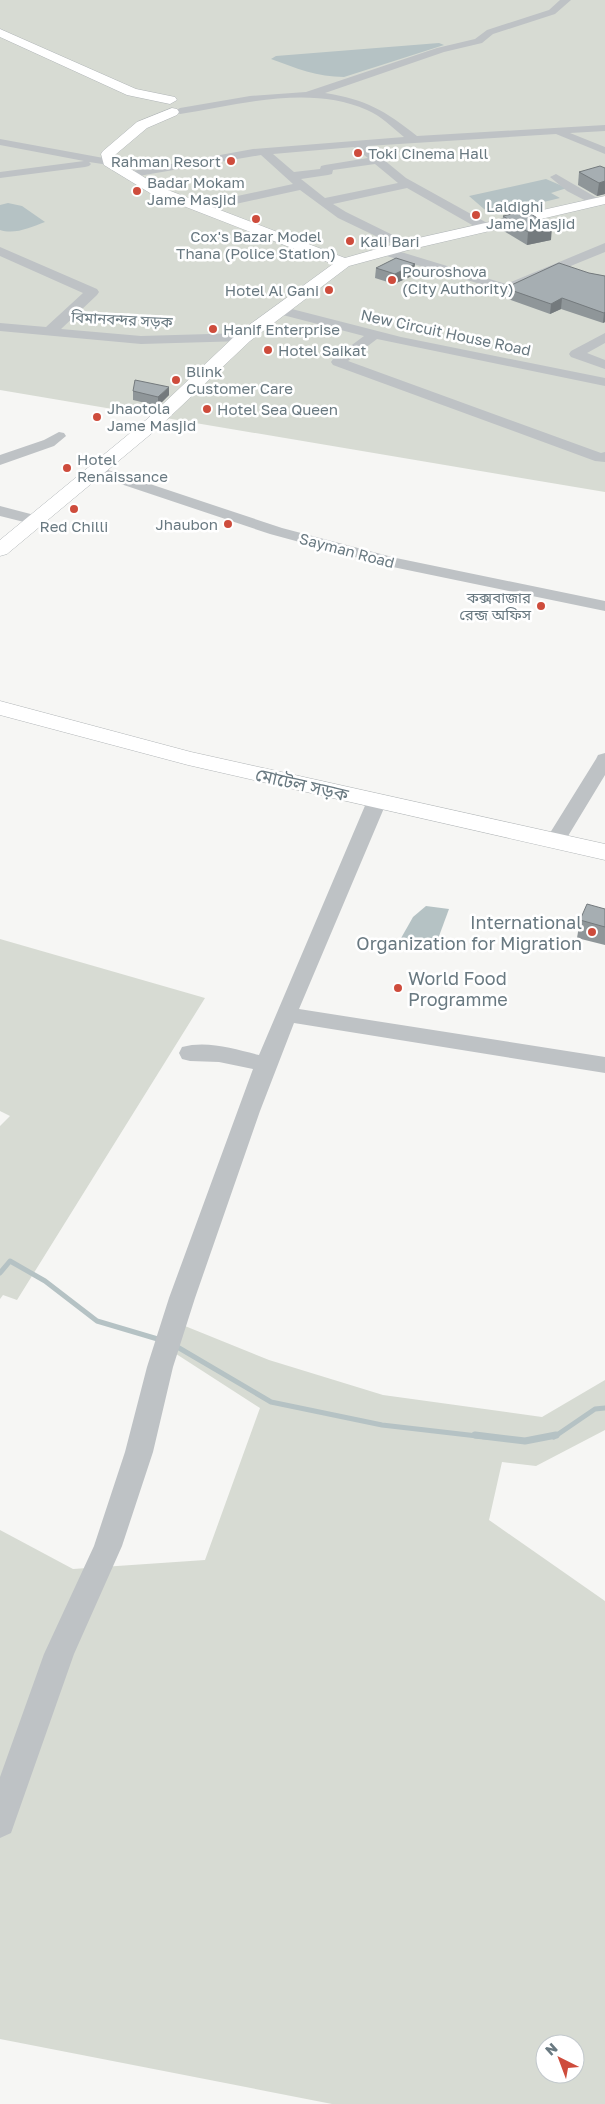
<svg xmlns="http://www.w3.org/2000/svg" width="605" height="2104" viewBox="0 0 605 2104" font-family="'Golos Text','Noto Sans Bengali',sans-serif">
<style>
.green{fill:#d7dbd3;fill-rule:evenodd}
.water{fill:#b5c2c4}
.lines{fill:none;stroke-linecap:round;stroke-linejoin:round}
.stream-far1{stroke:#b5c2c4;stroke-width:5}
.stream{stroke:#b5c2c4;stroke-width:7}
.major-casing{stroke:#b0b5b7;stroke-width:1}
.highway-casing{stroke:#b2b6b8;stroke-width:1}
.minor{fill:#bec2c5;fill-rule:evenodd}
.major{fill:#fff;fill-rule:evenodd}
.highway{fill:#fff;fill-rule:evenodd}
.wall{fill:#8f9699}
.shaded-wall{fill:#747a7d}
.building{fill:#a6aeb2;stroke:#747a7d}
.poi-dot{fill:#ce4c3c;stroke:#fff;stroke-width:2}
.labels{text-anchor:middle;dominant-baseline:central;stroke-width:5;stroke-linejoin:round;paint-order:stroke}
.far-poi-label{font-size:15px;fill:#697981;stroke:#fff;text-anchor:start}
.far-street-label{font-size:15px;fill:#697981;stroke:#fff}
.street-label{font-size:18px;fill:#697981;stroke:#fff}
.poi-label{font-size:18px;fill:#697981;stroke:#fff;text-anchor:end}
</style>
<rect width="100%" height="100%" fill="#f6f6f4"/>
<g class="green">
<path d="M0,0H605V492L0,390Z"/>
<path d="M0,939L205,998L17,1300L3,1295L0,1299V1126L10,1116L0,1111Z"/>
<path d="M180,1324L269,1360L383,1395L542,1417L605,1380V1430L536,1466L502,1462L489,1520L605,1601V2104H332L0,2039V1530L73,1569L205,1560L260,1408L170,1350ZM545,2044H575V2074H545Z"/>
</g>
<g class="water">
<path d="M439,43L444,45L344,77C318,77 295,68 271,59L276,56Z"/>
<path d="M546,179L567,188L551,193L560,198L495,214L484,209L469,196Z"/>
<path d="M8,203L22,206L45,222C31,227 15,235 0,230V205Z"/>
<path d="M426,906L449,909L435,947L400,940L413,917Z"/>
</g>
<g class="lines">
<g class="stream-far1">
<path d="M0,1273L10,1261L45,1281L97,1321L161,1340"/>
<path d="M174,1345L271,1402L382,1425L486,1437"/>
<path d="M554,1437L595,1409L605,1408"/>
</g>
<path class="stream" d="M475,1435L525,1441L556,1435"/>
<g class="major-casing">
<g id="major">
<path d="M0,29L136,89L175,97L177,100L170,104L127,95L0,37Z"/>
<path d="M172,108L177,109L179,112L177,115L147,128L115,155L116,160L160,187L345,258L405,241L605,196V204L408,250L349,266L250,341L158,428L7,554L0,556V540L146,420L238,333L333,264L150,193L104,165L101,154L103,151L137,122Z"/>
</g>
</g>
<g class="highway-casing">
<path id="highway" d="M0,701L191,752L605,844V860L188,765L0,715Z"/>
</g>
<g class="minor">
<path d="M560,0H571L555,14L493,34L482,43L444,52L325,93C367,100 384,110 417,136L605,125V131L570,133L605,147V154L556,134L367,146L406,178L489,224L491,227L489,230H481L407,188L333,204L346,212L409,243L411,246L405,250L338,218L300,190L231,205L208,213L204,212L202,209L204,206L228,198L293,184L261,155L127,178L121,175L127,172L253,149L404,137C392,127 381,116 367,110C309,84 239,105 180,114L175,111L180,108L250,96L306,92L437,48L475,39L487,30L549,10ZM354,147L368,158L325,165L321,166L320,169L294,172L273,154ZM375,164L398,183L325,198L301,179L328,175L332,174L333,170Z"/>
<path d="M0,139L109,159L115,162L109,165L89,162L91,164L89,166L85,167L0,178V172L84,161L0,145Z"/>
<path d="M556,174L604,202L598,206L594,205L567,191L550,177Z"/>
<path d="M605,243V252L507,292L380,254L378,251L380,248H388L506,284Z"/>
<path d="M0,247L97,289L99,292L97,295L61,329L141,336L244,333L251,337L244,341L141,344L0,331V323L46,327L83,293L0,256Z"/>
<path d="M280,306L401,337L605,378V386L377,339L348,361L601,453L605,452V462L595,461L333,365L331,362L333,359L364,336L275,313L273,310Z"/>
<path d="M605,333V343L587,353L605,360V369L571,357L569,354L571,351Z"/>
<path d="M59,432L64,433L66,436L54,446L0,465V455L44,440Z"/>
<path d="M96,466L282,528L396,558L605,601V611L388,566L270,534L91,474L88,471L91,468Z"/>
<path d="M0,506L42,517L44,520L42,523L36,525L0,516Z"/>
<path d="M605,753V775L565,841L562,845L555,847L548,845L545,841L596,759L598,755Z"/>
<path d="M377,795L384,797L387,801L299,1009L605,1057V1073L294,1023L260,1111L195,1298L173,1367L153,1452L122,1546L74,1654L11,1833L0,1838V1777L44,1654L94,1546L125,1452L147,1367L169,1298L253,1069L219,1062L190,1061L182,1059L179,1053L182,1047C207,1040 235,1049 259,1055L367,801L370,797Z"/>
</g>
<use href="#major" class="major"/>
<use href="#highway" class="highway"/>
</g>
<g class="wall">
<path d="M605,168V194L597,196L578,185L579,172Z"/>
<path d="M503,216L551,240L527,245L502,230Z"/>
<path d="M376,268L414,275L394,284L375,278Z"/>
<path d="M589,273L605,276V322L603,323L561,309L550,314L505,298V288Z"/>
<path d="M133,391L169,395L158,406L133,400Z"/>
<path d="M605,909V945L577,938L580,920Z"/>
</g>
<g class="shaded-wall">
<path d="M605,181V194L597,196L599,183Z"/>
<path d="M552,227L551,240L527,245L528,232Z"/>
<path d="M415,264L414,275L394,284L395,274Z"/>
<path d="M562,298L561,309L550,314L551,304Z"/>
<path d="M605,312V322L603,323L604,313Z"/>
<path d="M169,387V395L158,406V397Z"/>
</g>
<g class="building">
<path d="M600,166L605,168V181L599,183L579,172Z"/>
<path d="M526,211L552,227L528,232L503,216Z"/>
<path d="M396,258L415,264L395,274L376,268Z"/>
<path d="M559,263L589,273L605,276V312L604,313L562,298L551,304L505,288Z"/>
<path d="M135,380L169,387L158,397L133,391Z"/>
<path d="M587,904L605,909V927L580,920Z"/>
</g>
<g class="poi-dot">
<circle cx="358" cy="153" r="5"/>
<circle cx="231" cy="161" r="5"/>
<circle cx="137" cy="191" r="5"/>
<circle cx="476" cy="215" r="5"/>
<circle cx="256" cy="219" r="5"/>
<circle cx="350" cy="241" r="5"/>
<circle cx="392" cy="280" r="5"/>
<circle cx="329" cy="290" r="5"/>
<circle cx="213" cy="329" r="5"/>
<circle cx="268" cy="350" r="5"/>
<circle cx="176" cy="380" r="5"/>
<circle cx="207" cy="409" r="5"/>
<circle cx="97" cy="417" r="5"/>
<circle cx="67" cy="468" r="5"/>
<circle cx="74" cy="509" r="5"/>
<circle cx="228" cy="524" r="5"/>
<circle cx="541" cy="606" r="5"/>
<circle cx="592" cy="932" r="5"/>
<circle cx="398" cy="988" r="5"/>
</g>
<g class="labels">
<g class="far-poi-label">
<text x="368" y="153">Toki Cinema Hall</text>
<text x="221" y="161" text-anchor="end">Rahman Resort</text>
<text x="147" y="182">Badar Mokam<tspan x="147" dy="17">Jame Masjid</tspan></text>
<text x="486" y="206">Laldighi<tspan x="486" dy="17">Jame Masjid</tspan></text>
<text x="256" y="236" text-anchor="middle">Cox's Bazar Model<tspan x="256" dy="17">Thana (Police Station)</tspan></text>
<text x="360" y="241">Kali Bari</text>
<text x="402" y="271">Pouroshova<tspan x="402" dy="17">(City Authority)</tspan></text>
<text x="319" y="290" text-anchor="end">Hotel Al Gani</text>
<text x="223" y="329">Hanif Enterprise</text>
<text x="278" y="350">Hotel Saikat</text>
<text x="186" y="371">Blink<tspan x="186" dy="17">Customer Care</tspan></text>
<text x="107" y="408">Jhaotola<tspan x="107" dy="17">Jame Masjid</tspan></text>
<text x="217" y="409">Hotel Sea Queen</text>
<text x="77" y="459">Hotel<tspan x="77" dy="17">Renaissance</tspan></text>
<text x="218" y="524" text-anchor="end">Jhaubon</text>
<text x="74" y="526" text-anchor="middle">Red Chilli</text>
<text x="531" y="597" text-anchor="end">কক্সবাজার<tspan x="531" dy="17">রেন্জ অফিস</tspan></text>
</g>
<g class="far-street-label">
<text transform="translate(122 319) rotate(3)">বিমানবন্দর সড়ক</text>
<text transform="translate(446 332) rotate(12)">New Circuit House Road</text>
<text transform="translate(347 550) rotate(15)">Sayman Road</text>
</g>
<g class="street-label">
<text transform="translate(302 784) rotate(13)">মোটেল সড়ক</text>
</g>
<g class="poi-label">
<text x="582" y="922">International<tspan x="582" dy="21">Organization for Migration</tspan></text>
<text x="408" y="978" text-anchor="start">World Food<tspan x="408" dy="21">Programme</tspan></text>
</g>
</g>
<g transform="translate(560 2059) rotate(318)"><circle r="24" fill="#ffffff" stroke="#c3c9cd"/>
<path d="M0-4L9 19L0 12L-9 19Z" fill="#ce4c3c"/>
<text y="-8" font-size="14" font-weight="bold" text-anchor="middle" fill="#697981">N</text>
</g>
</svg>
